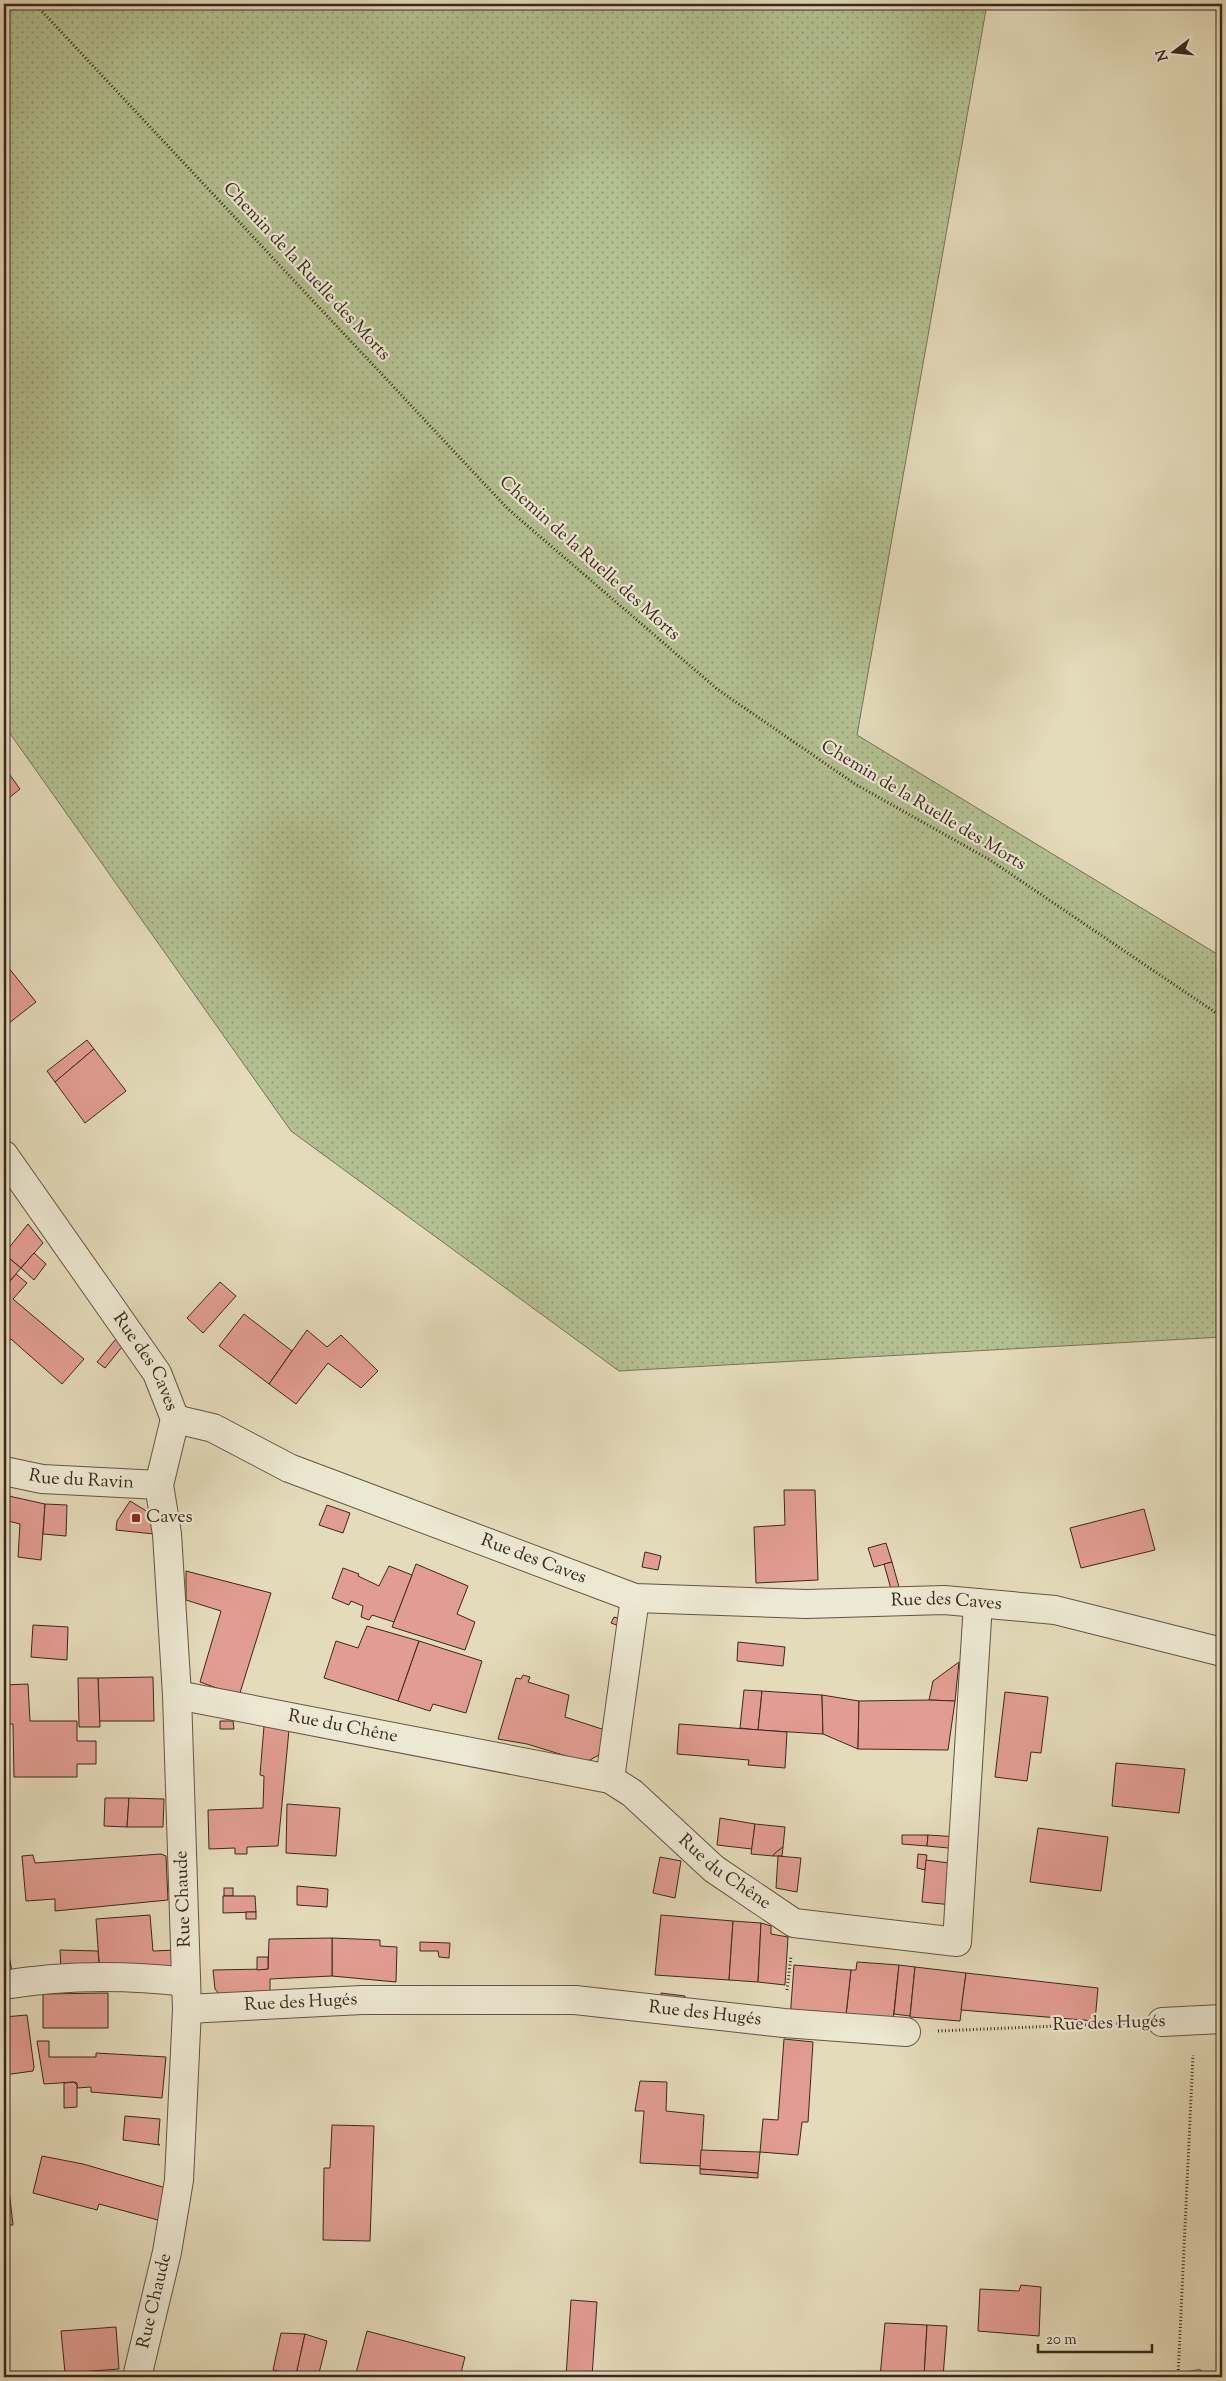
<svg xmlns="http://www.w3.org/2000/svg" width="1226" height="2381" viewBox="0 0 1226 2381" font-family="'Sorts Mill Goudy',serif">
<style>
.green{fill:url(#green-dots);stroke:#777458}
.building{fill:#e29d92;stroke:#3b271e}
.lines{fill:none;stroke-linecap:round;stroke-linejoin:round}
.minor-casing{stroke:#655445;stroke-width:30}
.path{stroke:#3b271e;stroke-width:3;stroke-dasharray:1 2.5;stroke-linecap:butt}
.minor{stroke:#ede8d2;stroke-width:28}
.poi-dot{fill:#8f2418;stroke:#ede8d2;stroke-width:2}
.labels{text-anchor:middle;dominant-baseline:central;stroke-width:4.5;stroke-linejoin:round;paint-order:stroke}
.street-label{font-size:18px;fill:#3b271e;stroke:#ede8d2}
.poi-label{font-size:18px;fill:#3b271e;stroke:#ede8d2;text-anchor:start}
</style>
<defs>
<pattern id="green-dots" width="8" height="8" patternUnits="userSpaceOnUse" patternTransform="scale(1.25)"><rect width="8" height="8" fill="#b3c091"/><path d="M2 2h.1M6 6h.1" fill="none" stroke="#939c76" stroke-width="1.8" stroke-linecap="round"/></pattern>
</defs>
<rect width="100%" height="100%" fill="#e4dbba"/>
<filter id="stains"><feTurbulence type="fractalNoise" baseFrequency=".004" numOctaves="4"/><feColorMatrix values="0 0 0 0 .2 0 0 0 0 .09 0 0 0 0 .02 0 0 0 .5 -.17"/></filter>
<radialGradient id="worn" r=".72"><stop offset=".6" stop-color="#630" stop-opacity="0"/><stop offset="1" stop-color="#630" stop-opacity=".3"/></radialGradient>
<g class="green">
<path d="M4,4H987L857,735L1222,957V1337L619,1371L291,1131L4,725Z"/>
<path d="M1200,2369L1203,2377H1164Z"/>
</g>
<g class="building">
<path d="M7,771L20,789L4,802V773Z"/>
<path d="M4,962L36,1002L4,1027Z"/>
<path d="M87,1040L94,1049L55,1082L47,1071Z"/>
<path d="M94,1049L126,1091L85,1123L55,1082Z"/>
<path d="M28,1224L43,1243L21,1268L4,1254Z"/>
<path d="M34,1253L46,1264L34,1280L21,1268Z"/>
<path d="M4,1254L21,1268L4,1288Z"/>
<path d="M16,1274L27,1283L13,1299L84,1359L62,1384L11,1339L4,1347V1288Z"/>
<path d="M220,1282L236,1296L203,1333L187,1318Z"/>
<path d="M244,1314L292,1351L269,1384L219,1346Z"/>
<path d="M307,1330L327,1347L341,1335L378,1371L361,1388L328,1363L296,1404L269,1384Z"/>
<path d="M120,1334L126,1342L105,1368L97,1362Z"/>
<path d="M784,1490H815L818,1580L756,1583L754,1527L785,1525Z"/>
<path d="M4,1495L45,1504L41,1560L18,1557L20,1524L4,1520Z"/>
<path d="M130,1501L153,1515L154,1534L116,1530L117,1521Z"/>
<path d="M45,1504L67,1505L66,1536L43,1534Z"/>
<path d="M327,1505L350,1513L343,1533L319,1525Z"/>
<path d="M1144,1509L1155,1550L1081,1568L1070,1528Z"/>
<path d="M886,1543L892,1562L874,1567L868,1548Z"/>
<path d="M645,1552L661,1556L658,1570L642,1567Z"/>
<path d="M892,1562L899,1587L891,1589L884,1564Z"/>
<path d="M416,1564L468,1586L457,1614L475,1622L465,1650L392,1627Z"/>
<path d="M389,1566L412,1575L394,1622L372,1615L369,1620L361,1617L363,1606L351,1601L349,1605L332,1598L343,1568L359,1574L358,1576L379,1586Z"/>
<path d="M186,1571L271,1593L239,1696L200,1682L221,1611L186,1600Z"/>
<path d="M8,1601L9,1627H4V1602Z"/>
<path d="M614,1617L621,1619L619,1626L611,1623Z"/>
<path d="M33,1625L68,1627L67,1660L31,1657Z"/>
<path d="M367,1626L419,1641L398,1701L324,1678L336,1641L358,1648Z"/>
<path d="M419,1641L482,1661L466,1713L433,1704L430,1711L398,1701Z"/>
<path d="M738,1642L785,1647L783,1666L737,1661Z"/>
<path d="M959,1662L955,1701L929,1700L933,1681Z"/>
<path d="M523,1675L530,1677L528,1682L569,1695L565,1717L605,1730L599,1755L586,1762L527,1744L498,1739L516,1678L521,1679Z"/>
<path d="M153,1677L154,1721H99L98,1678Z"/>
<path d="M78,1678H98L100,1727H79Z"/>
<path d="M28,1684L30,1721H77V1741H96V1764H77V1777H14L13,1724H4V1685Z"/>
<path d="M744,1690L762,1691L758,1730L740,1728Z"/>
<path d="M762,1691L822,1695L823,1734L758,1730Z"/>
<path d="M1005,1692L1048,1697L1041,1753L1031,1752L1027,1781L995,1777Z"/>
<path d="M822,1695L859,1701L858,1749L823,1734Z"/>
<path d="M929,1700L955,1701L948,1750L858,1749L859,1701Z"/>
<path d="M220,1721H233L234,1729H220Z"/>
<path d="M679,1724L787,1732L785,1768L748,1765L749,1760L677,1754Z"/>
<path d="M264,1726L289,1730L278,1846L247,1847V1854H235V1848L209,1849L208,1810L263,1808L264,1776L260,1775Z"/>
<path d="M1116,1763L1185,1769L1179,1813L1112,1806Z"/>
<path d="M105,1798H129L127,1827L104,1826Z"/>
<path d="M129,1798L164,1799L163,1827H127Z"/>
<path d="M287,1804L340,1808L336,1856L286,1853Z"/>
<path d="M720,1818L755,1824L752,1849L717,1845Z"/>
<path d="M755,1824L785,1827L783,1847L773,1856L751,1854Z"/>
<path d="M1038,1828L1108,1837L1101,1891L1030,1882Z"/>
<path d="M902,1835H928L927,1846L902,1844Z"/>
<path d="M928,1835L960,1837L959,1849L927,1846Z"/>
<path d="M783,1847L782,1856H773L775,1853Z"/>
<path d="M161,1854L166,1856L168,1900L55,1911V1899L26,1901L22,1856L33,1855L35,1863Z"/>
<path d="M918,1854L927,1855L925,1870L917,1868Z"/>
<path d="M778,1856L801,1858L797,1892L776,1888Z"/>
<path d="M660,1857L681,1861L675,1898L653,1893Z"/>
<path d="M926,1860L957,1864L953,1905L922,1902Z"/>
<path d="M297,1886L328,1889L327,1907L297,1905Z"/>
<rect x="224" y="1888" width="9" height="8"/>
<path d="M223,1896H255L256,1912L223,1913Z"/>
<rect x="246" y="1912" width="10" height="7"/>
<path d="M150,1915L153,1951L175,1950L176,1975L100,1976L96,1919Z"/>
<path d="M661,1915L733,1921L729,1980L655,1975Z"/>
<path d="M733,1921L761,1923L758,1982L729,1980Z"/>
<path d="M761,1923L771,1926V1934L788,1937L785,1985L758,1982Z"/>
<path d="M4,1926L12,1972L4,1973Z"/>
<path d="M332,1938L380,1940V1946L397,1947L396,1982L332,1976Z"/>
<path d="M332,1938V1976L270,1979V1994L220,1995L215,1989L213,1970L268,1969L269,1939Z"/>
<path d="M420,1942L450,1943L449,1958L439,1957L438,1951H420Z"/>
<path d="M60,1950L98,1951L100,1976L61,1971Z"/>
<path d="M257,1957H268V1969L257,1970Z"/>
<path d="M857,1962L899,1965L893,2020L845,2024L851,1970H856Z"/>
<path d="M794,1965L851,1970L845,2024L790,2019Z"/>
<path d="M899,1965L915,1967L910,2016L894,2014Z"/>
<path d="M915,1967L966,1973L960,2021L910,2017Z"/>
<path d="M966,1973L1098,1988L1095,2021L961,2010Z"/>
<path d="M108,1993V2028H43V1994Z"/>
<path d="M661,1993L685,1996L684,2004L661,2002Z"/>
<path d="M27,2015L34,2067L33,2071L4,2075V2017Z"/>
<path d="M784,2039L813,2042L808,2122H802L798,2155L760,2152L763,2119L778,2120Z"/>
<path d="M37,2041H49V2057H96V2053L166,2057L162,2098L91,2092V2087L77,2088V2083L74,2082L44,2084Z"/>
<path d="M640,2081L667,2082L666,2111L704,2115L701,2166L640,2163L644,2111H635Z"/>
<path d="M74,2082L77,2085V2107L64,2108V2083Z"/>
<path d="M125,2116L160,2119L158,2143L160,2145L123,2140Z"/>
<path d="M332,2125L374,2126L370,2241L323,2240L324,2168H330Z"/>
<path d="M4,2143L8,2181L4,2182Z"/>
<path d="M701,2150L760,2152L758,2173L700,2169Z"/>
<path d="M42,2156L83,2164L166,2188L165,2222L99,2204L97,2210L33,2193Z"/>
<path d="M700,2169L758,2173V2178L700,2174Z"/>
<path d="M8,2181L13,2225H4V2182Z"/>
<path d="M1021,2285L1041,2287L1039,2336L978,2331L980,2289L1019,2291Z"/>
<path d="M571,2300L597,2302L592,2377H566Z"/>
<path d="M885,2323L927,2325L924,2377H880Z"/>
<path d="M927,2325L947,2326L943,2377H924Z"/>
<path d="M116,2327L119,2369L65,2373L61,2331Z"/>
<path d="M367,2331L465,2357L460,2377H355Z"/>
<path d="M281,2333L305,2334L296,2375L273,2370Z"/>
<path d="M305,2334L327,2341L318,2377L296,2375Z"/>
<rect x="745" y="2375" width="23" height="2"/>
</g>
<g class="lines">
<g class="minor-casing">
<g id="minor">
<path id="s1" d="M4,1155L157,1373L175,1419"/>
<path id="s2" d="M175,1419L213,1428L289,1468L635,1598L806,1604L944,1600L1055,1610L1222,1652"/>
<path id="s3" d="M4,1471L42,1479L159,1485"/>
<path id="s4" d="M177,1695L610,1779L632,1793L714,1869L794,1923L957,1942L978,1603"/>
<path d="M610,1779L635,1598"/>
<path d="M4,1985C64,1975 126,1975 186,1982"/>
<path id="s5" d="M187,2009L362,2000H575L784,2023L906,2032"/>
<path d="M1162,2022L1222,2019"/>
<path id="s6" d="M137,2377L167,2252L179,2180L187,2009L177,1695L167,1534L159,1485L175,1419"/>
</g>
</g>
<g class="path">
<path d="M35,4L508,509L717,689L855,784L990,860L1222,1017"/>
<path d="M787,1990L791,1956"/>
<path d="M938,2031L1129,2023"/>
<path d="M1178,2377L1193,2055"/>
</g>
<use href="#minor" class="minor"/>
</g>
<rect class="poi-dot" x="131" y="1513" width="10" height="10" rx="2.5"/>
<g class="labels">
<g class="street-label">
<text transform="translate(306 272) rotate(47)">Chemin de la Ruelle des Morts</text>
<text transform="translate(589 559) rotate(42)">Chemin de la Ruelle des Morts</text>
<text transform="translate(923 806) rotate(31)">Chemin de la Ruelle des Morts</text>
<text stroke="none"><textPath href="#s1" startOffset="251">Rue des Caves</textPath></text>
<text stroke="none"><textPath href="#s3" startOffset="78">Rue du Ravin</textPath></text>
<text stroke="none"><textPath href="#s2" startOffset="386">Rue des Caves</textPath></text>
<text stroke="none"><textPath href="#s2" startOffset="806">Rue des Caves</textPath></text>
<text stroke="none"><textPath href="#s4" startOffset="169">Rue du Chêne</textPath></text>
<text stroke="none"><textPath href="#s4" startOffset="589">Rue du Chêne</textPath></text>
<text transform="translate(184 1899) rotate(-92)">Rue Chaude</text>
<text stroke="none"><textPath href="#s5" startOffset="114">Rue des Hugés</textPath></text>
<text stroke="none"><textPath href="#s5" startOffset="519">Rue des Hugés</textPath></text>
<text transform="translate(1109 2024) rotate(-2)">Rue des Hugés</text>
<text stroke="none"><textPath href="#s6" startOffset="78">Rue Chaude</textPath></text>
</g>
<g class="poi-label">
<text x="146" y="1518">Caves</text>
</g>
</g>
<rect width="1226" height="2381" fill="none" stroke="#e4dbba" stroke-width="20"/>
<rect x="5" y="5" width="1216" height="2371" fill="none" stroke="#3b271e" stroke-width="2.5"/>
<rect x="10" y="10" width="1206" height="2361" fill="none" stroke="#3b271e"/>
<g transform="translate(1174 52) rotate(254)" stroke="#ede8d2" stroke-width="4" paint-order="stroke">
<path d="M0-4L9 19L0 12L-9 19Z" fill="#3b271e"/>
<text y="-8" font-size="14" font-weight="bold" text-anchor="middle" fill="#3b271e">N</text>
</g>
<path d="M1038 2344v8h114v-8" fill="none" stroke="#3b271e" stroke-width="2.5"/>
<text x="1046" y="2344" font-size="15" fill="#3b271e" stroke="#ede8d2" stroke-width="4" paint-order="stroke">20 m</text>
<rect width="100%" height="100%" filter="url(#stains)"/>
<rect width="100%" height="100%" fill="url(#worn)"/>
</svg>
